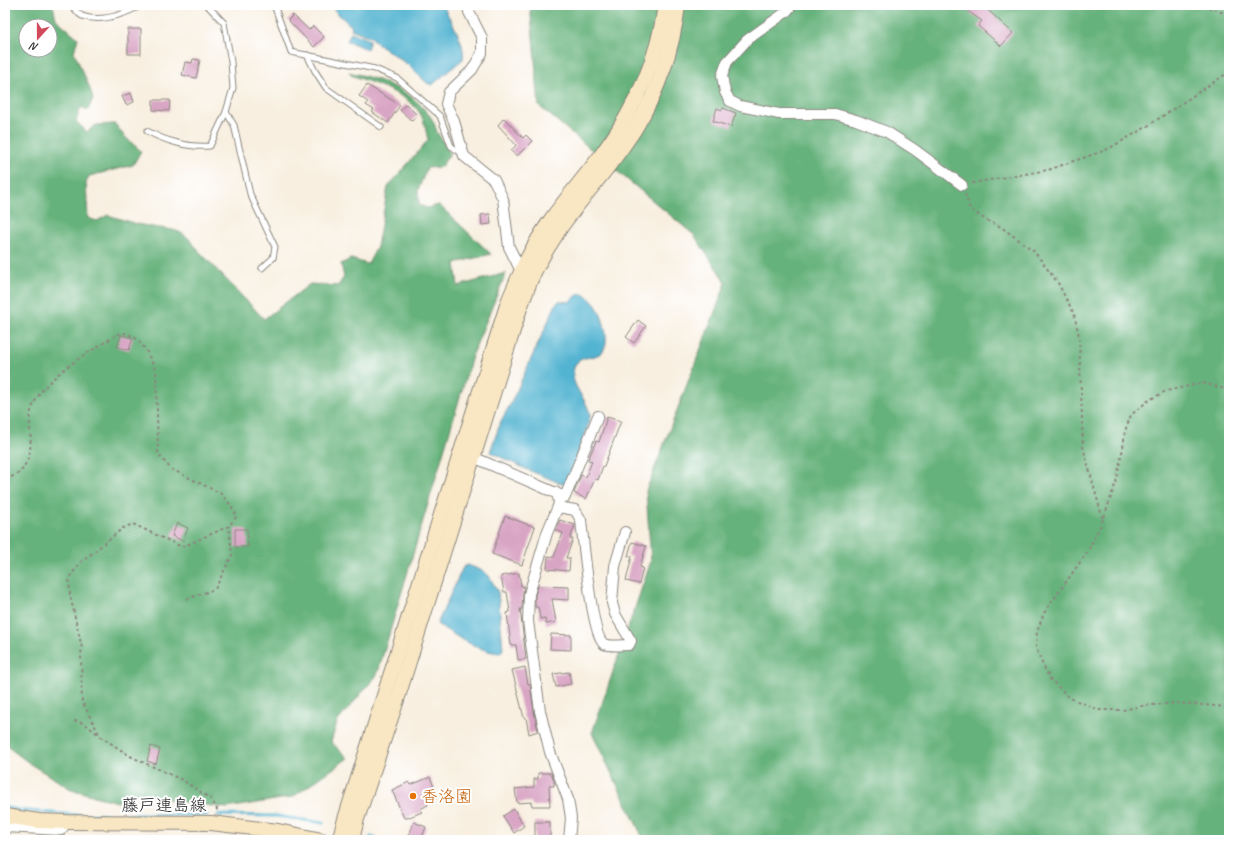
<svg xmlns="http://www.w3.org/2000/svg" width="1234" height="845" viewBox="0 0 1234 845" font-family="Caveat,'Klee One',sans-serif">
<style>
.forest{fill:#66b27c;stroke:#41674c;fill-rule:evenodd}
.water{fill:#52b4d1;stroke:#376876}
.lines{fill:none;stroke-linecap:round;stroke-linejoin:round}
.stream{stroke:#52b4d1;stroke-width:3}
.building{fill:#d9a5c5}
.lane-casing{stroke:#8a867e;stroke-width:7}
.street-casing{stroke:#8a867e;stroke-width:12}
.secondary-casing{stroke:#8a867e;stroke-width:16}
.path{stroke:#8a867e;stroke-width:2;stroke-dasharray:3 3;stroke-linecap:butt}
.lane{stroke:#fff;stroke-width:5}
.street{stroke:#fff;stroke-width:10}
.secondary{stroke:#f9e7c3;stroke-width:14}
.food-dot{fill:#e8710a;stroke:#fff;stroke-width:1.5}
.labels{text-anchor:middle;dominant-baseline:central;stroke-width:4;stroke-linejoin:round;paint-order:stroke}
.food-label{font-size:17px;fill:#c56008;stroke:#fff;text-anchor:start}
.street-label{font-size:17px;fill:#1c1c1c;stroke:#fff}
</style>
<rect width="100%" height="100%" fill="#fff"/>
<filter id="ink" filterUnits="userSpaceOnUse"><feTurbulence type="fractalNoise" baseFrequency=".025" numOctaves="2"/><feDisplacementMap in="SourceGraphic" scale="8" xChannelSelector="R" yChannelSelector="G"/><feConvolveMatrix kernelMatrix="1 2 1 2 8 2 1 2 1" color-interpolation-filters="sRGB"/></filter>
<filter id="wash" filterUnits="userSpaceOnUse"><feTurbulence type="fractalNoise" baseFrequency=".012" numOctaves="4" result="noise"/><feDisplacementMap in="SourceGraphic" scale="16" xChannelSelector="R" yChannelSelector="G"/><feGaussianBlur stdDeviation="0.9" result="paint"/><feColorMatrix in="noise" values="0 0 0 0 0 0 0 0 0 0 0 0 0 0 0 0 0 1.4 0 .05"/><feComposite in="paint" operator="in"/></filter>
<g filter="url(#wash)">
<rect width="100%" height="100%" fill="#f8efe0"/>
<g class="forest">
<path d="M5,5H53L56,19L78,38L74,52L89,86L93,98L88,110L81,107L76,121L87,132L96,125L115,124L125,137L141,151L133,165L89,176L86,183L88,218L97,221L108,215C121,219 134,224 147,226C168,230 184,227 196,248L264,319L310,284L338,286L344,277L341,264L351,259L368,264L377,247L388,187L428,140C426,132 425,122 421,115C410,94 372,83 351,75L349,72C379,79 410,89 429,115C433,119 435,126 437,132C441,139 445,146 450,153L441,167L427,168L418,190L419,205L427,208L439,205L491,254L455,263L458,286L506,273L473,353L377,675L337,722L331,742L348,758L293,797L227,808L176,801L139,793L118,802L98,797L71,789L32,765L5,745ZM26,26H50V50H26Z"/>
<path d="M530,5H1229V840H644L592,733L651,561L646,491L726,283L694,235L539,106Z"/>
</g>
<g class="water">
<path d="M329,5H443C450,21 466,42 463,59L432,85L427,83L408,65L373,40V38L351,29L352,27Z"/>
<path d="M351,32L370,40L367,49L347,41Z"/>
<path d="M579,294C586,293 590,299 594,303C602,312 612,342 602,352C594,360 578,354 574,368C568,385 589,400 590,416C590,419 588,423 588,425C582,446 573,466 565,485L528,470L490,452L501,421L511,403L556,304L559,301L569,302Z"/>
<path d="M468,565L483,571L489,576L498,592L503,649L500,653C480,652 454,635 437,624L463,567Z"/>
</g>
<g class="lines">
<g class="stream">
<path d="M5,807L20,810L75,815H207"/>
<path d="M218,815L276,816L323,823"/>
<path d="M371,837L378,840"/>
</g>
</g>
<g id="blocks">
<g class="building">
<path d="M959,5H991L988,10L1013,33L1001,46L978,26L982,21Z"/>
<path d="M293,15L309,30L313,26L324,37L314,47L288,20Z"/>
<rect x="128" y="29" width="13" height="25"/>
<path d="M193,59L200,60L196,78L182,75L185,62L192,63Z"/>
<path d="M367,85L400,105L388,123L372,112L374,110L366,105L368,102L359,96Z"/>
<path d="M131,93L134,102L126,105L122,96Z"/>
<path d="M153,100H170L169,111L153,110Z"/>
<path d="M406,104L417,115L412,121L400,110Z"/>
<path d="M717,108L722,110L723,108L736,113L731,127L713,121Z"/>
<path d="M504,118L523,138L526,135L532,141L517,156L511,151L516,145L498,125Z"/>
<path d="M490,214L491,224L482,225L481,215Z"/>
<path d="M638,320L646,326L634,343L626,337Z"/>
<path d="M121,335L133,338L129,350L117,347Z"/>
<path d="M607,417L621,421L604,466H603L598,480L595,479L586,499L574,493L581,475L586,477L592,461L588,460L596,441L599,442Z"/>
<path d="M505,516L535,527L522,565L492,554Z"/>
<path d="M560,520L575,525L570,539H573L566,558H570L569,571L547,569L548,556L554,557L563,533L555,530Z"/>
<path d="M177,523L188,528L183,541L172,536Z"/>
<path d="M235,529H247L248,547H235Z"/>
<path d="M632,542L646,546L640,567L643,568L639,584L626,581L632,556H628Z"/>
<path d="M519,573L521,586H524L523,594L522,609H520L526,659L518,660L516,645H511L507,613L510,612L507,592H504L501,576Z"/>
<path d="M538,586L569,587V600L552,599L556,622L546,624L545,618L540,619L538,607H535V595Z"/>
<path d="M551,634L571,635V650L550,649Z"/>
<path d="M525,667L528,684H530L534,712L538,731L529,734L526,718H524L512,670Z"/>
<path d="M569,672L571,684L556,687L553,674Z"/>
<path d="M151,746L160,749L156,764L147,761Z"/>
<path d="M538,773H551L554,780V786H549L550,806H532L531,802L517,803L515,789L534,787V779H538Z"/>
<path d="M430,777L437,794L426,798L428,805L420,809L422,812L407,818H404L392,790L409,782L411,785Z"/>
<path d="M514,809L524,826L514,833L503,816Z"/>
<path d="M414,822L426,827L421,840H407Z"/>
<rect x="535" y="822" width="15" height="18"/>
</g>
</g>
</g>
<g filter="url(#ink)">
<use href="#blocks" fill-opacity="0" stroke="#8a867e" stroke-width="1"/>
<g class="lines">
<g class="lane-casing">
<g id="lane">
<path d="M71,5C74,8 78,14 82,16C102,23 125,14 142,5"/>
<path d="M274,5L291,52L375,69L397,78L440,116L451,146L462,154"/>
<path d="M307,55L315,71L326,88L381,127"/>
<path d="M226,112L234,125L250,194L275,247L273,258L262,268"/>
<path d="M147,131C165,141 189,148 210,146L226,112L233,88L231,62L224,23L207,5"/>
</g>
</g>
<g class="street-casing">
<g id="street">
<path d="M468,5L469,12L482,38V53L472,70L449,92L446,104L454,121L464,156L494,180L503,199L509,247L521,271L525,273"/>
<path d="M792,5L786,12L747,40L727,62L722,76L725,92L730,101L740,106L779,114H835L856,120L887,132L915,150L962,185"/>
<path d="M473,457L565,497L598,416"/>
<path d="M555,492L558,496L559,504L547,533L529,594L528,621L540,711L550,752L568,799L571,818L569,840"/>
<path d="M558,507L575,510L581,520C583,538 592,637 604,644C611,647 622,645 629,645L631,641L615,614L612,603L615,566L625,532"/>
<path d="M5,827L61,830L67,822"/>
</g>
</g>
<g class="secondary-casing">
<g id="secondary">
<path d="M5,816L39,821L67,822L211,823L278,831L322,840"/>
<path d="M339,840L346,816L508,302C520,273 532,246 550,221C566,198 585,177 602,154C635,109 658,61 665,5"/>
<path d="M352,840L357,819L397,700L521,305C525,296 528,286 532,277C539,260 551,243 561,227C585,193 614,163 636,127C658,91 673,48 678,5"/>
</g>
</g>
<g class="path">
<path d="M1010,5L1017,9L1028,5"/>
<path d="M1203,5L1229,15"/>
<path d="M972,183L1048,170L1106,150L1143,129L1229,72"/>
<path d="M965,194L970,209L986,220L1001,227L1034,251L1058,283L1074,314L1079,336L1083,447L1103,520"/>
<path d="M1229,390L1203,383L1166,391L1149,400L1131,415L1125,431L1123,448L1116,482L1103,520L1088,551L1044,613L1037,632L1036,647L1041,661L1050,679L1070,698L1099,710H1123L1141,706L1177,703L1229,707"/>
<path d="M5,477C11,478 18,475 21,471C32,456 31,445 30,427C30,424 30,419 30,415C38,378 89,353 118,334L127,333L137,339L146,350L156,371L158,454L171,469L220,493L230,504L237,516L229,526L182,547L133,524L123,528L80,563L69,578L70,595L82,648L81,654L82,701L100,736L130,756L184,781L211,799L217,809L216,812"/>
<path d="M187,599L215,589L232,555L229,526"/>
<path d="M74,721L84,723L99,735"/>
</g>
<use href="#lane" class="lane"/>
<use href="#street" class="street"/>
<use href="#secondary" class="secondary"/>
</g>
</g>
<circle class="food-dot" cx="413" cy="796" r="4"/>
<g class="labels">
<g class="food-label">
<text x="421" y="796">香洛園</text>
</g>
<g class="street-label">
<text x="164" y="805">藤戸連島線</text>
</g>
</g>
<rect width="1234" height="845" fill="none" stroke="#fff" stroke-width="20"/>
<g transform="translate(38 38) rotate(201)"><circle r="19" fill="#ffffff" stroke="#a4a4a4"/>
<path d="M0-3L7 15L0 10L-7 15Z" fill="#d1495b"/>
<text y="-6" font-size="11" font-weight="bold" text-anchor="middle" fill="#1c1c1c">N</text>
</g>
</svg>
